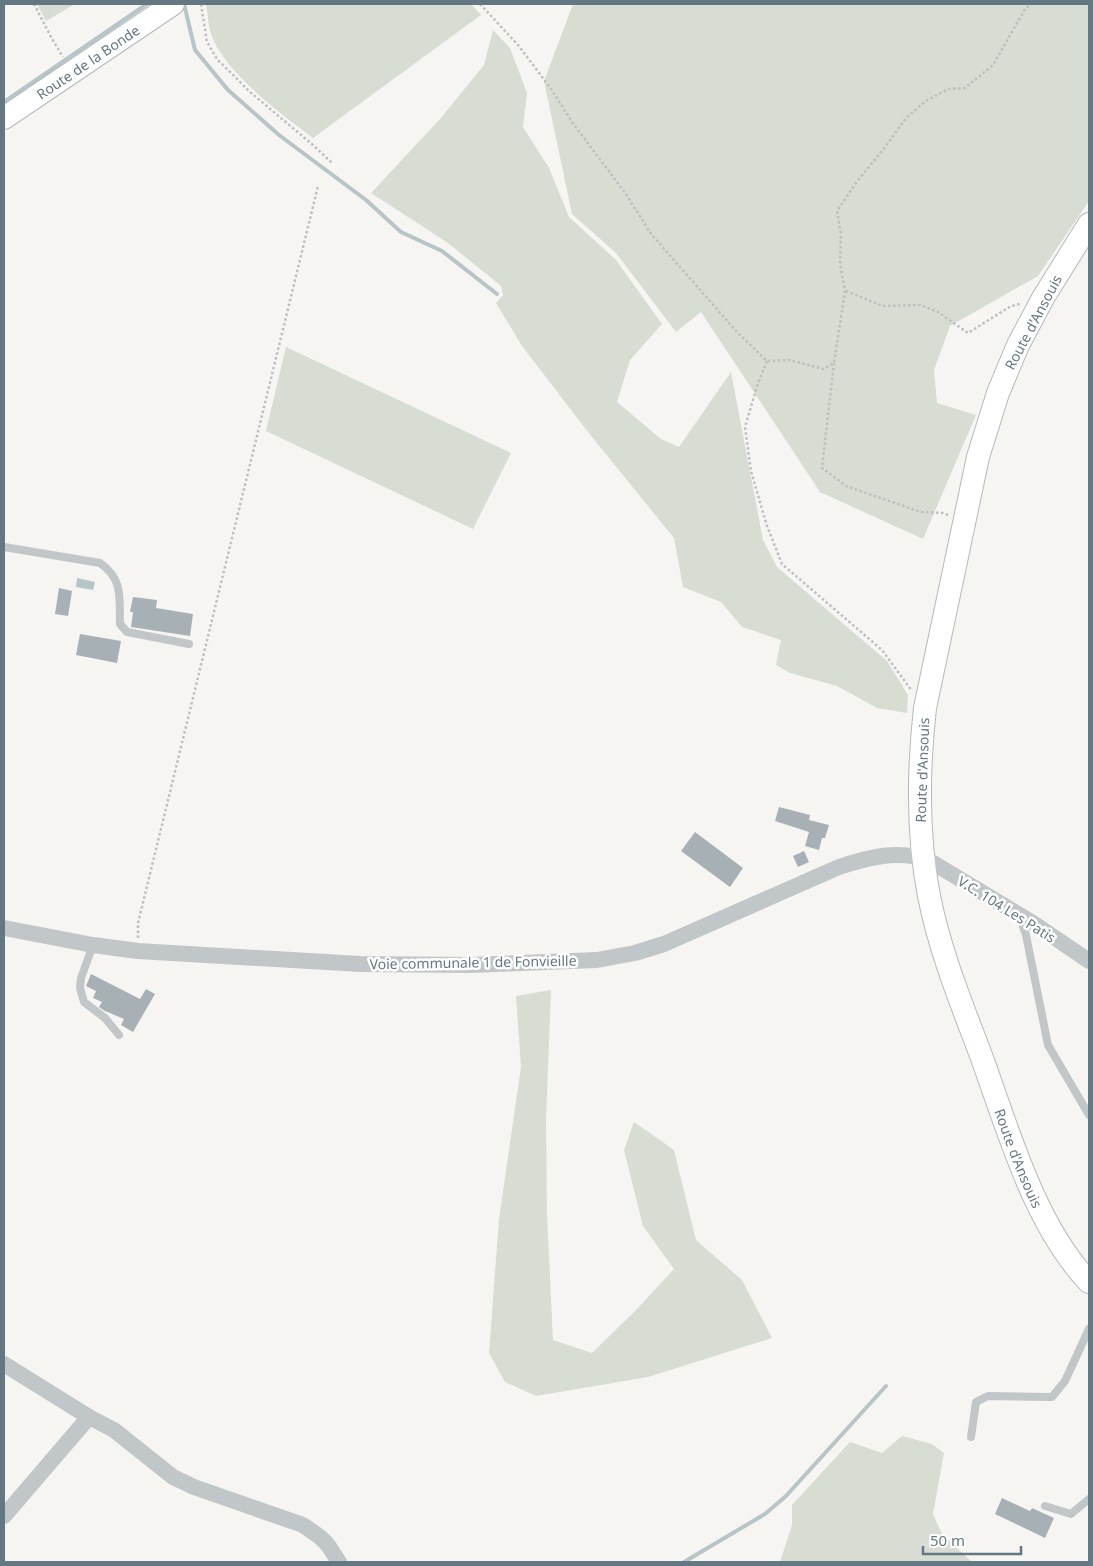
<svg xmlns="http://www.w3.org/2000/svg" width="1093" height="1566" viewBox="0 0 1093 1566" font-family="'Noto Sans',sans-serif">
<style>
.green{fill:#d7ddd3}
.water{fill:#b6c5c7}
.lines{fill:none;stroke-linecap:round;stroke-linejoin:round}
.stream{stroke:#b6c5c7;stroke-width:4}
.building{fill:#a7b1b5}
.secondary-casing{stroke:#b3b9bd;stroke-width:24}
.path{stroke:#bdbfc1;stroke-width:2.5;stroke-dasharray:2.5 2.5;stroke-linecap:butt}
.lane{stroke:#c1c6c8;stroke-width:8}
.street{stroke:#c1c6c8;stroke-width:16}
.secondary{stroke:#fff;stroke-width:22}
.labels{text-anchor:middle;dominant-baseline:central;stroke-width:5;stroke-linejoin:round;paint-order:stroke}
.street-label{font-size:14px;fill:#647884;stroke:#fff}
</style>
<rect width="100%" height="100%" fill="#f6f5f2"/>
<g class="green">
<path d="M37,4H75L46,21Z"/>
<path d="M206,4H471L481,15L313,138C281,114 224,72 211,34C208,25 208,13 206,4Z"/>
<path d="M573,4H1089V201L1038,276L950,326L934,370L937,403L976,415L923,539L820,492L701,312L676,332L616,253L572,214L544,81Z"/>
<path d="M493,30L510,48L527,93L523,127L549,168L569,217L616,260L662,324L630,360L617,402L661,439L679,447L731,372L763,540L777,567L887,661L908,695L907,713L877,708L837,686L790,673L776,665L781,640L742,627L721,602L683,587L674,538L588,432L522,346L496,303L503,295L501,286L448,243L371,193L440,119L484,65Z"/>
<path d="M286,347L511,453L473,529L266,431Z"/>
<path d="M551,990L546,1120L547,1214L553,1340L592,1353L637,1309L674,1269L643,1226L624,1150L634,1122L674,1150L696,1240L742,1280L772,1338L648,1377L536,1396L505,1382L489,1353L499,1219L521,1067L516,996Z"/>
<path d="M902,1436L932,1444L944,1453L933,1514L942,1534L972,1562H780L792,1525V1505L850,1442L882,1453Z"/>
</g>
<path class="water" d="M77,578L95,582L93,590L76,587Z"/>
<g class="lines">
<g class="stream">
<path d="M184,4L195,50L228,90L279,135L366,200L401,232L442,251L497,294"/>
<path d="M4,102L147,4"/>
<path d="M684,1562L765,1514L786,1496L886,1386"/>
</g>
</g>
<g class="building">
<path d="M59,588L72,591L68,616L55,614Z"/>
<path d="M133,597L157,600L156,608L193,614L190,636L131,627L133,612H130Z"/>
<path d="M80,634L121,641L117,663L76,655Z"/>
<path d="M779,807L810,815L809,820L829,825L825,838H822L819,850L805,846L809,832L775,821Z"/>
<path d="M695,832L743,868L730,887L681,851Z"/>
<path d="M804,851L809,862L798,867L793,856Z"/>
<path d="M91,974L140,999L146,989L155,994L133,1032L121,1025L124,1019L105,1011L99,1007L102,1002L93,998L96,991L86,986Z"/>
<path d="M1002,1498L1030,1511L1032,1508L1054,1518L1045,1538L995,1514Z"/>
</g>
<g class="lines">
<g class="secondary-casing">
<g id="secondary">
<path id="s1" d="M4,118L173,4"/>
<path id="s2" d="M1089,224L1043,298L1018,345L998,393L978,457L925,708C918,771 917,834 929,896C940,952 962,1005 982,1058C1008,1130 1035,1226 1089,1282"/>
</g>
</g>
<g class="path">
<path d="M34,4L51,37L63,57"/>
<path d="M201,4L207,42L217,59L250,92L313,145L333,164"/>
<path d="M480,4L518,45L552,90L572,122L626,194L651,234L737,332L767,361L790,360L823,369L834,363L845,291L840,264L841,235L837,211L858,180L883,150L906,118L926,101L948,89L965,88L993,65L1025,9L1031,4"/>
<path d="M846,291L883,306L920,305L938,312L968,333L1011,306L1020,304"/>
<path d="M767,361L757,386L745,427L751,471L767,526L782,564L882,650L912,691"/>
<path d="M834,363L822,468L846,486L921,512L943,513L948,515"/>
<path d="M138,938V923L318,186"/>
</g>
<g class="lane">
<path d="M4,547L100,563C124,580 119,598 120,624L127,632L189,644"/>
<path d="M1020,918L1026,935L1048,1045L1089,1115"/>
<path d="M93,945L81,978L80,988L84,1002L105,1018L119,1035"/>
<path d="M971,1437L976,1402L988,1396L1052,1397L1065,1381L1089,1329"/>
<path d="M1045,1506L1071,1514L1089,1499"/>
</g>
<g class="street">
<path d="M4,928L93,945L138,951L360,964L469,965L597,960L635,953L664,944L839,867C869,857 900,849 930,861L1033,923L1089,961"/>
<path d="M4,1364L89,1417L114,1430L173,1477L194,1487L303,1525L320,1537L328,1545L339,1562"/>
<path d="M4,1516L89,1417"/>
</g>
<use href="#secondary" class="secondary"/>
</g>
<g class="labels">
<g class="street-label">
<text stroke="none"><textPath href="#s1" startOffset="101">Route de la Bonde</textPath></text>
<text transform="translate(1033 322) rotate(-62)">Route d'Ansouis</text>
<text transform="translate(922 770) rotate(-88)">Route d'Ansouis</text>
<text transform="translate(1007 909) rotate(32)">V.C. 104 Les Patis</text>
<text transform="translate(473 962) rotate(-1)">Voie communale 1 de Fonvieille</text>
<text stroke="none"><textPath href="#s2" startOffset="982">Route d'Ansouis</textPath></text>
</g>
</g>
<rect width="1093" height="1566" fill="none" stroke="#647884" stroke-width="10"/>
<path d="M923 1546v8h98v-8" fill="none" stroke="#647884" stroke-width="2.5"/>
<text x="930" y="1546" font-size="15" fill="#647884" stroke="#ffffff" stroke-width="4" paint-order="stroke">50 m</text>
</svg>
